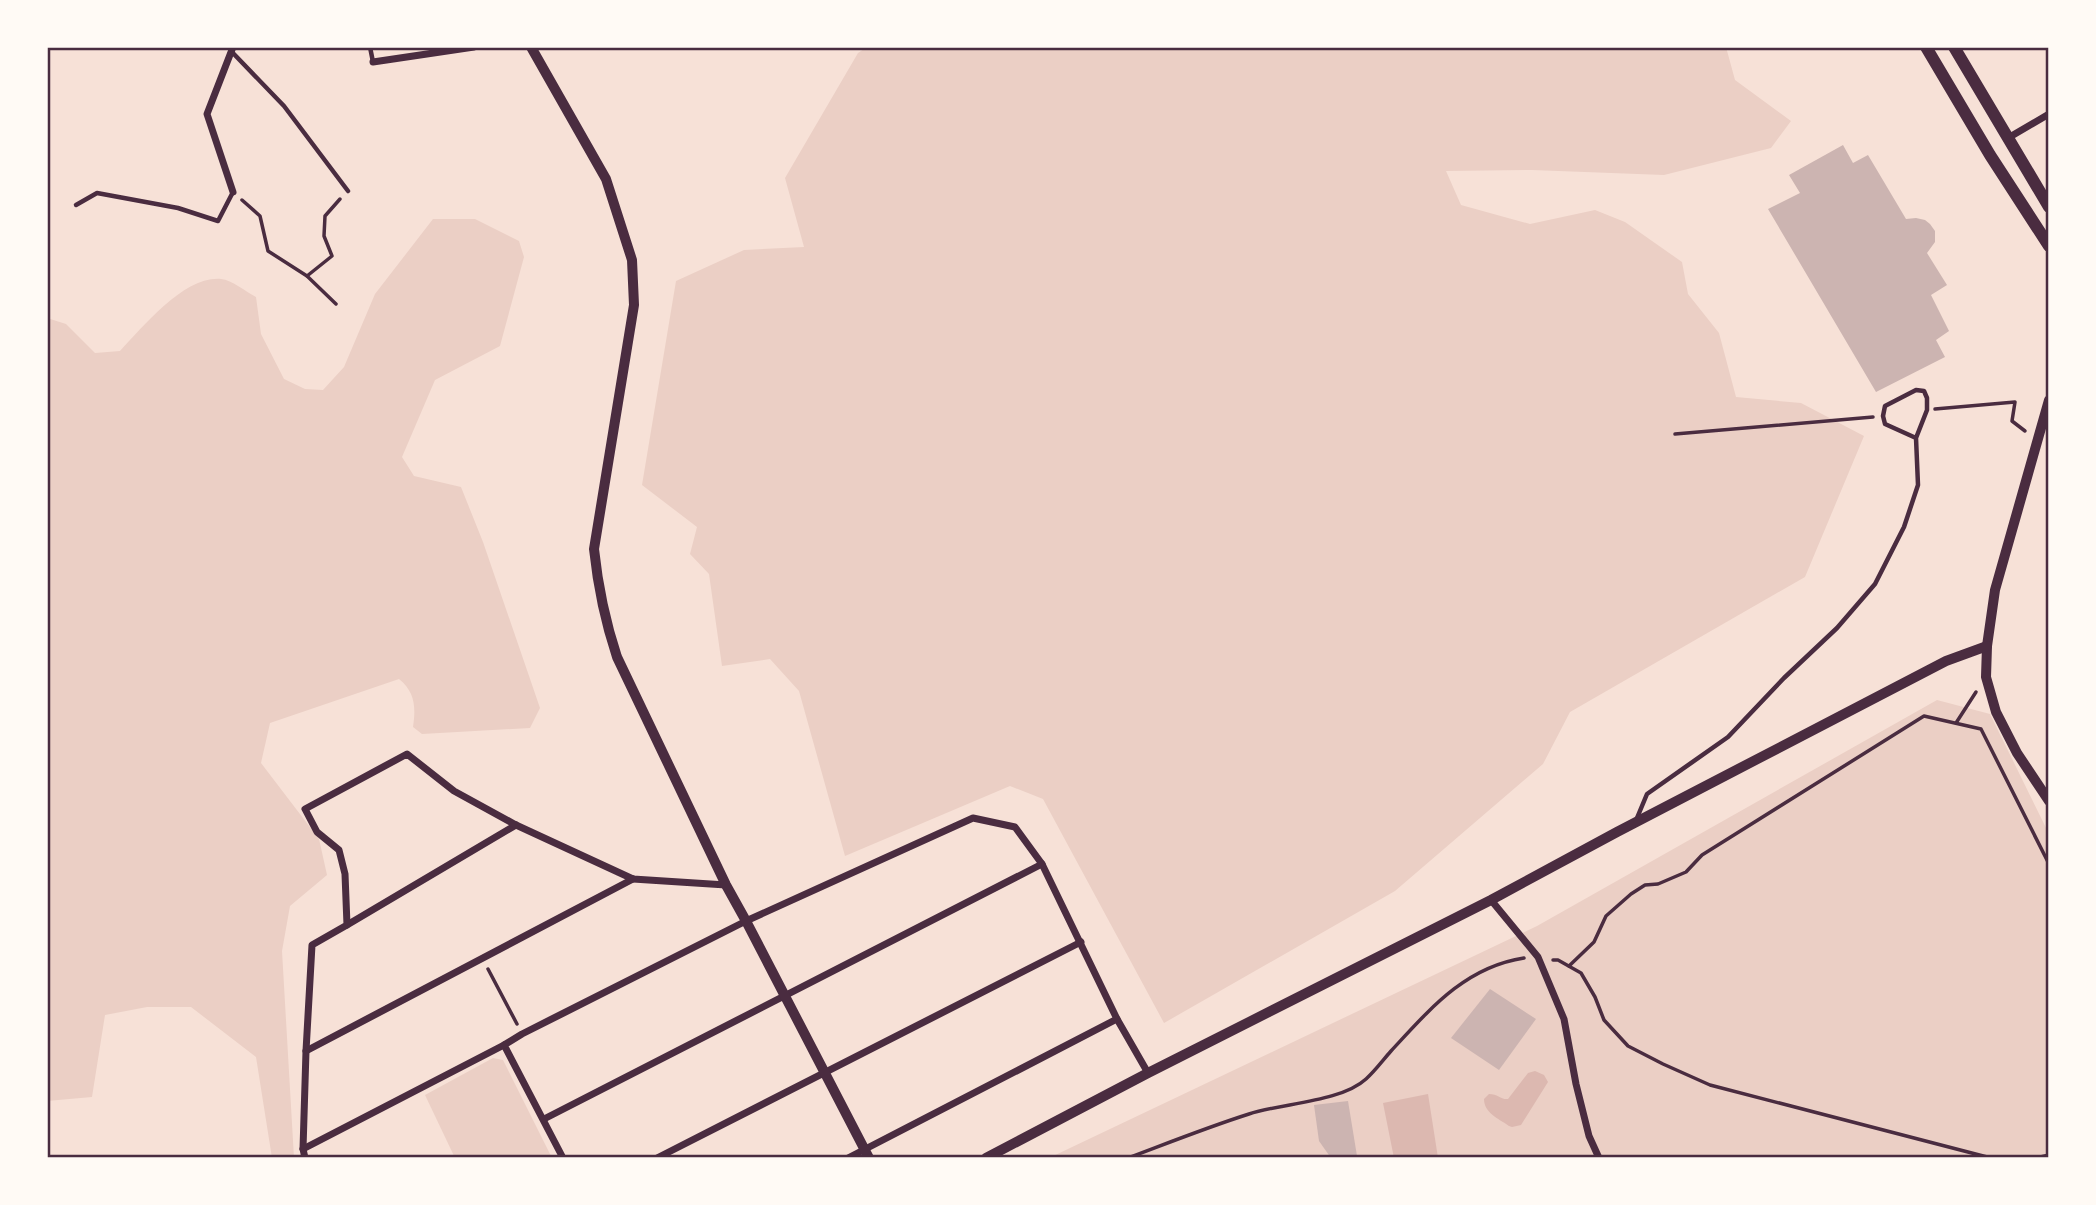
<svg xmlns="http://www.w3.org/2000/svg" width="2096" height="1205" viewBox="0 0 2096 1205" font-family="Inter,sans-serif">
<style>
.green{fill:#ebcfc5}
.water{fill:#dcb8b0}
.building{fill:#ccb4b1}
.lines{fill:none;stroke-linecap:round;stroke-linejoin:round}
.path{stroke:#4a2c40;stroke-width:3.5}
.service{stroke:#4a2c40;stroke-width:4.5}
.minor{stroke:#4a2c40;stroke-width:7}
.tertiary{stroke:#4a2c40;stroke-width:10}
.secondary{stroke:#4a2c40;stroke-width:12}
.neatline{fill:none;stroke:#4a2c40;stroke-width:2.5}
</style>
<rect width="100%" height="100%" fill="#f7e1d7"/>
<g class="green">
<path d="M867,47H1726L1735,80L1791,121L1771,148L1664,175L1532,170L1446,171L1461,205L1530,224L1595,210L1625,222L1682,262L1688,294L1719,333L1736,397L1801,403L1864,436L1805,577L1570,712L1543,764L1395,891L1164,1023L1043,799L1010,786L845,856L799,691L770,659L722,666L709,574L690,554L697,527L642,485L676,281L744,250L804,247L785,178L858,53Z"/>
<path d="M433,219H475L519,241L524,257L500,346L435,380L402,457L414,476L461,487L483,542L540,708L530,728L422,734L413,727C416,707 415,692 399,679L270,723L261,763L319,839L327,875L290,906L282,951L294,1158H272L256,1057L191,1007H147L105,1015L92,1097L47,1101V318L66,324L95,353L120,351C144,326 184,276 221,279C232,280 246,292 256,297L261,334L284,379L305,389L323,390L344,367L375,294Z"/>
<path d="M1937,700L1990,714L2049,834V1158H1615L1611,1155L1600,1158H1049L1537,926Z"/>
<path d="M493,1058L503,1060L552,1158H455L425,1095Z"/>
</g>
<g class="water">
<path d="M1535,1071L1544,1075L1548,1082L1521,1125L1512,1127L1509,1126C1498,1118 1484,1113 1484,1099L1489,1094C1498,1094 1501,1100 1508,1099L1528,1073Z"/>
<path d="M1428,1094L1438,1158H1394L1383,1103Z"/>
</g>
<g class="building">
<path d="M1843,145L1853,163L1868,155L1906,219L1916,218L1925,220L1930,224L1935,231V242L1927,253L1947,285L1931,295L1949,331L1936,340L1945,357L1876,392L1768,209L1800,193L1789,175Z"/>
<path d="M1490,989L1536,1019L1499,1070L1451,1038Z"/>
<path d="M1348,1101L1357,1156L1331,1158L1319,1141L1314,1105Z"/>
</g>
<g class="lines">
<g class="path">
<path d="M242,200L260,216L268,251L307,276L336,304"/>
<path d="M307,276L332,256L324,236L325,216L340,199"/>
<path d="M1935,409L2015,402L2012,421L2025,431"/>
<path d="M1675,434L1873,417"/>
<path d="M1956,723L1976,692"/>
<path d="M1553,960H1558L1581,973L1595,997L1604,1020L1628,1046L1663,1064L1710,1085L1991,1158"/>
<path d="M1569,966L1594,942L1606,916L1631,894L1645,885L1658,884L1686,872L1702,855L1924,716L1981,729L2049,864"/>
<path d="M488,969L517,1024"/>
<path d="M1128,1158C1168,1143 1208,1127 1249,1114C1282,1103 1341,1102 1366,1079C1375,1071 1383,1060 1391,1051C1430,1009 1465,967 1524,958"/>
<path d="M2036,1158L2049,1155"/>
</g>
<g class="service">
<path d="M370,47L373,62"/>
<path d="M231,51L284,106L348,191"/>
<path d="M76,205L97,193L178,208L218,221L233,192"/>
<path d="M1637,818L1647,794L1728,737L1784,678L1837,628L1875,584L1904,527L1918,485L1916,438L1927,410V398L1924,391L1916,390L1885,406L1883,416L1885,424L1916,438"/>
</g>
<g class="minor">
<path d="M373,62L474,47"/>
<path d="M2008,138L2049,114"/>
<path d="M233,192L207,114L233,47"/>
<path d="M1491,900L1538,957L1564,1019L1576,1084L1589,1136L1599,1158"/>
<path d="M347,925L516,825"/>
<path d="M504,1045L563,1158"/>
<path d="M306,1051L633,879"/>
<path d="M544,1119L1042,864"/>
<path d="M303,1149L504,1045L522,1034L746,921L973,818L1015,827L1042,864L1117,1019L1148,1073"/>
<path d="M305,1158L303,1149L306,1051L312,945L347,925L345,874L339,850L317,832L305,809L407,754L454,791L516,825L633,879L726,885"/>
<path d="M657,1158L1081,942"/>
<path d="M848,1158L1117,1019"/>
</g>
<g class="tertiary">
<path d="M531,47L606,179L632,260L634,305L594,549C598,587 605,621 617,657L726,885L746,921L869,1158"/>
<path d="M2049,400L1995,590L1987,646L1986,677L1996,712L2017,753L2049,801"/>
<path d="M986,1158L1148,1073L1491,900L1617,832L1946,661L1987,646"/>
</g>
<g class="secondary">
<path d="M1926,47L1990,155L2049,246"/>
<path d="M1954,47L2049,207"/>
</g>
</g>
<rect width="2096" height="1205" fill="none" stroke="#fffaf5" stroke-width="98"/>
<rect x="49" y="49" width="1998" height="1107" class="neatline"/>
</svg>
